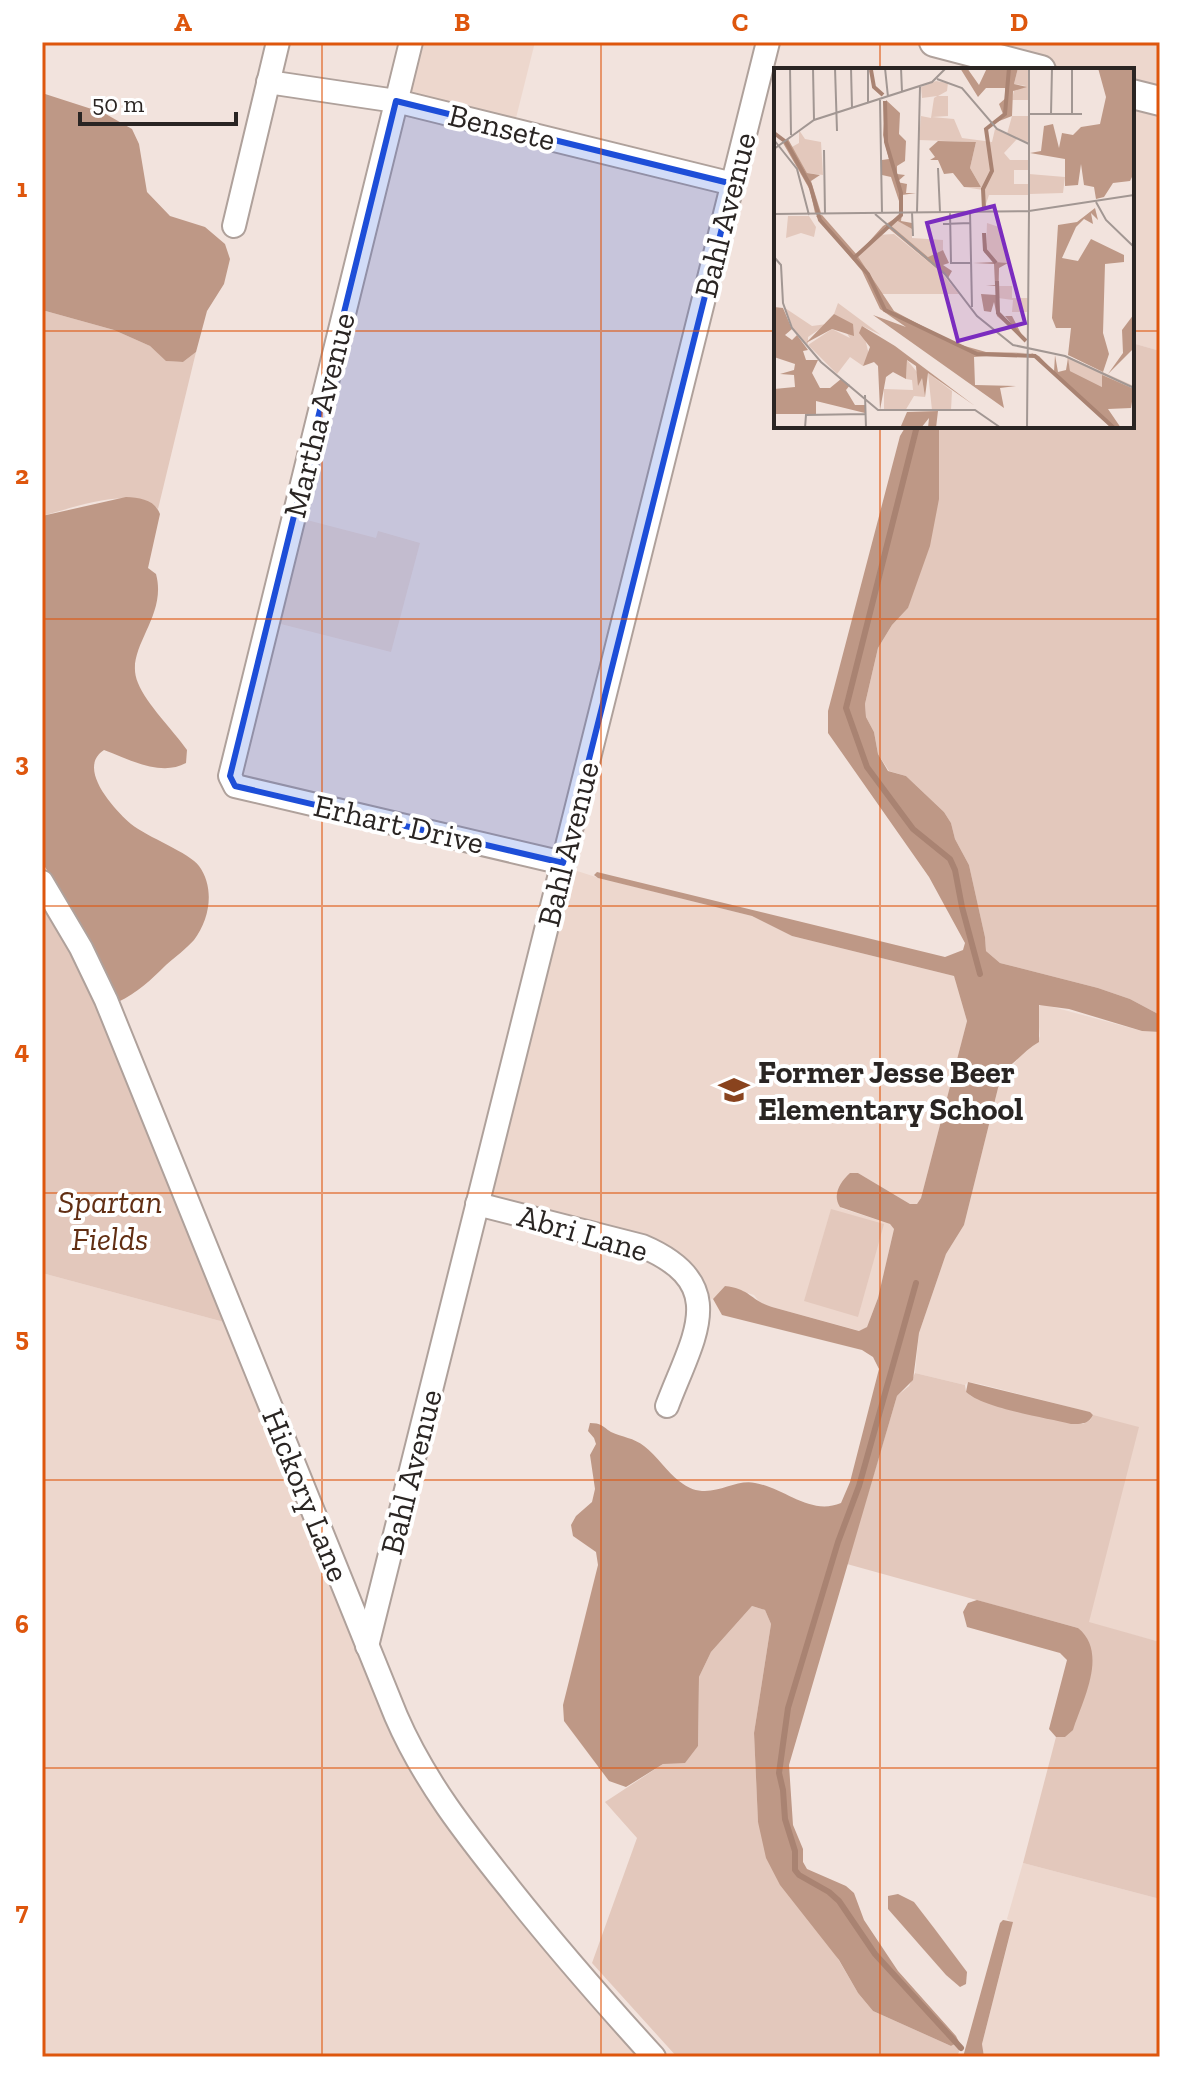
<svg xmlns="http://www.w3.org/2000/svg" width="1202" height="2099" viewBox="0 0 1202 2099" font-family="'Zilla Slab',serif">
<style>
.built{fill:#edd7cd}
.green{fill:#e3c8bc}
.forest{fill:#be9886}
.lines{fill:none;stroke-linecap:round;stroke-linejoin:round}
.stream{stroke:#a98372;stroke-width:6}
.minor-casing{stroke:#afa19b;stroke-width:26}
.major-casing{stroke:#afa19b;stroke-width:32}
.minor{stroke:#fff;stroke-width:22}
.major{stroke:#fff;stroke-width:28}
.marked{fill:#1d4ed8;fill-opacity:0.2;stroke:#1d4ed8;stroke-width:6;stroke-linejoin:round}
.grid{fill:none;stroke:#de560d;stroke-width:2;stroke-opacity:0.55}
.labels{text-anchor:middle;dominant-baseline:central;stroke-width:8;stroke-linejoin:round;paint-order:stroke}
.street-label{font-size:32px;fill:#2a2523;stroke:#fff}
.poi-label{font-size:32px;font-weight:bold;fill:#2a2523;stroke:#fff;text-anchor:start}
.park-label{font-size:32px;font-style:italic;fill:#612e13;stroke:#fff}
.inset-river{fill:none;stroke:#a98372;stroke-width:4}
.inset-road{fill:none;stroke:#a29793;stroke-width:2}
.view{fill:#7b2cbf;fill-opacity:0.15;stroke:#7b2cbf;stroke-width:4}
.inset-edge{fill:none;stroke:#2a2523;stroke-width:4}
.neatline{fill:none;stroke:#de560d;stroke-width:3}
.grid-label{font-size:26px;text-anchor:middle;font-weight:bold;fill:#de560d}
</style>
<rect width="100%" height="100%" fill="#f2e3dd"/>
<g class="built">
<path d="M420,42H535L514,126L406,100Z"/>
<path d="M970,42L1041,44L1045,42H1160V351L1132,343V70H963Z"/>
<path d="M303,519L376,538L378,531L420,543L391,652L277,623Z"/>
<path d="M574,870L599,878L752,916L792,936L954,976L967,1021L921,1198L917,1204H910L858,1173L841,1208L890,1224L894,1229L878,1298L867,1327L860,1331L772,1307L760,1303L754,1295L725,1286L713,1299L703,1297L690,1271L490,1202Z"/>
<path d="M1042,1004L1142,1031L1160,1032V1642L1089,1623L1093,1415L1089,1412L980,1384L968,1382L965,1385L915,1373L919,1333L946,1254L964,1225L1002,1072L1014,1064L1024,1050L1036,1044L1040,1036L1037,1008Z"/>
<path d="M42,1273L224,1322L388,1722L419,1786L444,1822L496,1889L642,2057H42Z"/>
<path d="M1023,1863L1160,1899V2057H984L982,2044L1011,1931L1012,1922L1007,1919Z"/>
</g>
<g class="green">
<path d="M42,310L114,330L150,346L167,361L183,362L196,352L158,509C133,485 73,508 42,516Z"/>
<path d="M1132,343L1160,351V1015L1130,999L1098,988L1000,963L986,951L985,937L969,865L955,839L951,823L944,812L906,776L889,771L878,754L874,732L866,717L865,704L878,648L892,625L908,608L939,430L937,426H1132Z"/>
<path d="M42,900L71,946L101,1010L224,1322L42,1273Z"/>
<path d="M831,1209L884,1224L858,1317L804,1301Z"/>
<path d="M915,1373L965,1385L966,1392L971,1396L1023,1413L1083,1424L1090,1420L1093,1415L1139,1427L1089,1622L1160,1642V1899L1023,1863L1056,1737H1065C1082,1699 1107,1666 1078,1628L847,1564L897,1396L909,1386Z"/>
<path d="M752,1606L765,1610L771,1624L754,1733L758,1822L858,1993L873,2011L951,2046L958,2043L961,2046L957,2057H677L592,1963L637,1838L605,1802L663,1764L698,1746L699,1677L711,1652Z"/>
</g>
<g class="forest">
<path d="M42,93L104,113L132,129L139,144L147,192L170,216L205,227L225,244L230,259L224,284L207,311L196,352L183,362L166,361L150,346L114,330L42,310Z"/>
<path d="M906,426H937L939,430V499L930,546L908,608L892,625L878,648L865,704L866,717L874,732L878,754L888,771L906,776L944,812L951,823L955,839L969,865L985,937L986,951L1000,963L1098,988L1130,999L1160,1015V1032L1142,1031L1069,1009L1039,1005V1042C1025,1050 1016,1062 1002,1072L964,1225L946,1254L919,1333L913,1380L897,1396L789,1765L793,1825L803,1849V1862L807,1869L846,1886L854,1893L864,1920L898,1971L956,2036L959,2042L951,2046L873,2011L858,1993L839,1960L780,1885L766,1858L758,1822L754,1733L771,1624L765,1610L752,1606L711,1652L699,1677L698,1746L685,1763L663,1764L626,1787L609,1781L564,1721L563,1705L598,1565L596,1552L573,1536L571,1525L576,1516L592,1502L595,1489L590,1455L596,1444L594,1438L588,1431L590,1423C601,1423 602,1426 611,1432C622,1437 634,1438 644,1446C657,1456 668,1473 679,1481C708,1505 731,1478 755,1483C785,1488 810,1516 841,1503L850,1482L879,1369L873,1357L862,1350L722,1315L713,1299L725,1286C751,1289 751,1301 772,1307L859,1331L867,1327L878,1298L894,1229L890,1224L840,1207C832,1195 840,1182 850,1173H858L910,1204H917L921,1198L967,1021L954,976L792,936L752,916L598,878L594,875L597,872L945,957L963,950L965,943L929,877L828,733V711L900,436Z"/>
<path d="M126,497C140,498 154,499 160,514L148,568L156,574C168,618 123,649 138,683C147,705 173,730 187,750L186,763C161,777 128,759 104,750C76,768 114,809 131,824C147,837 190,853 199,866C215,888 210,919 194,940C186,949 175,957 166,965C151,980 137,993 118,1002L89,940L42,862V516Z"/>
<path d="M968,1382L1090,1412L1093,1415C1088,1425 1080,1424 1071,1424C1046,1418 983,1408 966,1392Z"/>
<path d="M977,1600L1078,1628C1109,1653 1082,1701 1073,1730L1065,1737H1056L1049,1729L1067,1660L1060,1653L967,1627L963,1612L968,1603Z"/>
<path d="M898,1894L914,1902L934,1928L967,1972L966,1984L960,1987L946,1975L888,1909V1896Z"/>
<path d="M1003,1920L1013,1922L982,2044L984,2057H963L1000,1923Z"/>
</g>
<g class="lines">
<g class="stream">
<path d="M917,426L846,708L867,767L913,829L950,859L955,870L962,907L980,974"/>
<path d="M916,1283L859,1486L838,1542L788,1708L779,1773L783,1790L785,1819L795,1851V1870L799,1875L829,1892L839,1901L875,1954L961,2048"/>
</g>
<g class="minor-casing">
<g id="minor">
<path d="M411,42L230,776L235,786L563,863"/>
<path d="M268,82L396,101L733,184"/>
<path d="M234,226L278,42"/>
<path d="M42,882L81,948L106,1000L396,1716C424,1781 466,1834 510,1889C556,1947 604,2002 654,2057"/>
<path d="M477,1204L642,1246C732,1284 693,1337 667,1406"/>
<path d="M367,1646L768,42"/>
</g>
</g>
<g class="major-casing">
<g id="major">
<path d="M934,42L1041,70"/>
<path d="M1132,94L1160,101"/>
</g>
</g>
<use href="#minor" class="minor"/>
<use href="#major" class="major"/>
</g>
<path class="marked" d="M396,101L733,184L563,863L235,786L230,776Z"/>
<path class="grid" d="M322,42V2057M601,42V2057M880,42V70M42,331H776M1132,331H1160M880,426V2057M42,619H1160M42,906H1160M42,1193H1160M42,1480H1160M42,1768H1160"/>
<defs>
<g id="school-bare" transform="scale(2.4)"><path d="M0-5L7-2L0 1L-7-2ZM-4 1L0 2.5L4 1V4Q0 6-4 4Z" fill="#89431e" stroke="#fff" stroke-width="2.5" paint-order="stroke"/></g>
</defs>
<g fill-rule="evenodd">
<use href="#school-bare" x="734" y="1090"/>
</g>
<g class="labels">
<g class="street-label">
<text transform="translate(502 127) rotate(14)">Bensete</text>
<text transform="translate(725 215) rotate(-76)">Bahl Avenue</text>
<text transform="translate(319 415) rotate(-76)">Martha Avenue</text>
<text transform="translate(399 824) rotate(13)">Erhart Drive</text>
<text transform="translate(568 844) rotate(-76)">Bahl Avenue</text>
<text transform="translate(583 1233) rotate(16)">Abri Lane</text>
<text transform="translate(411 1472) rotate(-76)">Bahl Avenue</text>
<text transform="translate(306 1495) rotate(68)">Hickory Lane</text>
</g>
<g class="poi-label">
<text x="758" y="1072">Former Jesse Beer<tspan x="758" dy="37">Elementary School</tspan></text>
</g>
<g class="park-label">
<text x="110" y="1202">Spartan<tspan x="110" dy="37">Fields</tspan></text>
</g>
</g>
<g transform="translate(774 68)">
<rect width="360" height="360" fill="#f2e3dd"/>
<path d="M244,0H255V32H238L240,22L252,18L240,16ZM162,13L174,15L173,23L164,28H174V48L158,49L180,51L188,70L218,74L221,61L233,66L238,48H254V74L243,71L230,85L236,92H254V102H240V116H254V127H215L210,142L209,122L190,119H207L196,100L202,74L145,72L147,48L157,50L160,30L163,28L148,30L147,19ZM25,62L31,71L47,74L49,107L33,105L18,79L25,75ZM255,106L291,109L289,125L255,126ZM14,148H35L42,159L40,169L27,165L12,170ZM123,152L138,161V170L169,172V182L154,189L115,157ZM213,155L228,160L233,195L222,194L212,182ZM120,166L167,204L185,226H105L83,187L103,167ZM224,218H238V230H254V244H238L239,232L224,230ZM64,235L107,267L88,258L95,287L89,298L76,289L63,306L20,263L11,240L38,258L53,256L34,269V277L58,261L76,270L60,246ZM293,288L360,318V319H328L296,303ZM133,292L148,310L151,329L140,328L131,343L110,341V321L139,322L138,312L132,311ZM154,305L178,323L177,342H158Z" fill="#e3c8bc"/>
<path d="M186,0H193L205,17L213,0H244L240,16L253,19L239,23L238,48L220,55L229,46L225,36L233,29L231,20H212L204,29ZM324,0H360V105L356,113L339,115L330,129L322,131L320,119L310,117L307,96L304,117L291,118V91L256,85L267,83L270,58L279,56L285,80L288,65L299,67L307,59L326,56L332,29ZM112,32L126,45L125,66L132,73L131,93L123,98V106L131,107L123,114L133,116L132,125H142L128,127V142L117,109L108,107V92L115,91L109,67ZM14,71L33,105L46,107L37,113L47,145H41L36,122L9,75ZM164,73L202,74L196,100L207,119H190L179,105L170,106L164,92H156L161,89L155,81ZM321,140L324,152L317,145L319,156L310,151L302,159L288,190L304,193L317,171L350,187V194L331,196L329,265L335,286L329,304L294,287L297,260H282L278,250L284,157L303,154ZM128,146L127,153L138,155V161L122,152L115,156L154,189L169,182L175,195L169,197L178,203L174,210L112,158L83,187L120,243L180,275L212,284L251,285L200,289L201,317L242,318L226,320L230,340L99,247L132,259L106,241L88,203L42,148L48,147L83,187L109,158ZM211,165L213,184L222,194L234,195L225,200L224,245L237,255L231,248H238L251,273L223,248L220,234L217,244L210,243L207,226L222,227V218L212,217H221L220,196L199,195L221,194L210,184ZM0,239L9,240L18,261L11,267L18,272L23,267L34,282L29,283L32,292H44L38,305L46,320H56L67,311L76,317L72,322L81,337H91V345L42,333V346H0V321L21,319L20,307L6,306L20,302L21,296L0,289ZM60,246L79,256L80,268L58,261L32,275ZM360,246V280L334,306L349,285L348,262ZM88,258L121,278L201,338L154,305L151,329L148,310L144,318L142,298L133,292L132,311L119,304L112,309L106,342L104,298L100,294L89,298L96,279L85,265ZM257,285L265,288L280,304L281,287L284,304L292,302L294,290L296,303L328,319V307L360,321L357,340L334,341L347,360H340ZM164,343L162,360H154L155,350L147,360L127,358L133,344Z" fill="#be9886"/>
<path class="inset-river" d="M97,2L100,19L109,27M0,65L12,74L36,117L46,152L94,206L111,242L203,286L261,288L340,360M210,141L209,121L218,103L212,61L231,46L235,0M210,165L211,182L222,195M80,190L127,147V125L112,74L111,33M223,213L224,245L252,273"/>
<path class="inset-road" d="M16,0L17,67M39,0L40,52M61,0L63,63M77,0L78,40M111,0L114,29M127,0L128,24M298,0V46M94,1V34M163,11L188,20L223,61L255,76M106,32L108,145M255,46H308M277,46L278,0M0,72L23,101L35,147M0,81L40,52L158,14L172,0M50,82L51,146M164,100L166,144M322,134L332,152L360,179M255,143V0M138,144L139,168M143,144L146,19M176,144L177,195H197M196,144L198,239M0,146L255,143L360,127M101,146L170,205L203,248L239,277L291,288L360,320M169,156L196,155M0,189L7,197L9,235L18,260L47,294L104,342H201L227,360M91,327L92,360M31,360L32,347L91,346M253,360L255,143"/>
<path class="view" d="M220,138L251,255L184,273L153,155Z"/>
<rect width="360" height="360" class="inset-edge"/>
</g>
<rect width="1202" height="2099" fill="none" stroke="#ffffff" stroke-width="88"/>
<path d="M80 112v12h156v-12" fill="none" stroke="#2a2523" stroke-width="4"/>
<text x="92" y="112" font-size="24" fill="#2a2523" stroke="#ffffff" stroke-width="6" paint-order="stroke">50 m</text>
<rect x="44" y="44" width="1114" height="2011" class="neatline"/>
<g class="grid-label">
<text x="183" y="31">A</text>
<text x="462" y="31">B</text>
<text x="740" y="31">C</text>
<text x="1019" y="31">D</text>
<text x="22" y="197">1</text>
<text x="22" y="484">2</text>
<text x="22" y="771">3</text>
<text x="22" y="1059">4</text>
<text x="22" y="1346">5</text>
<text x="22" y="1633">6</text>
<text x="22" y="1920">7</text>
</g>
</svg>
